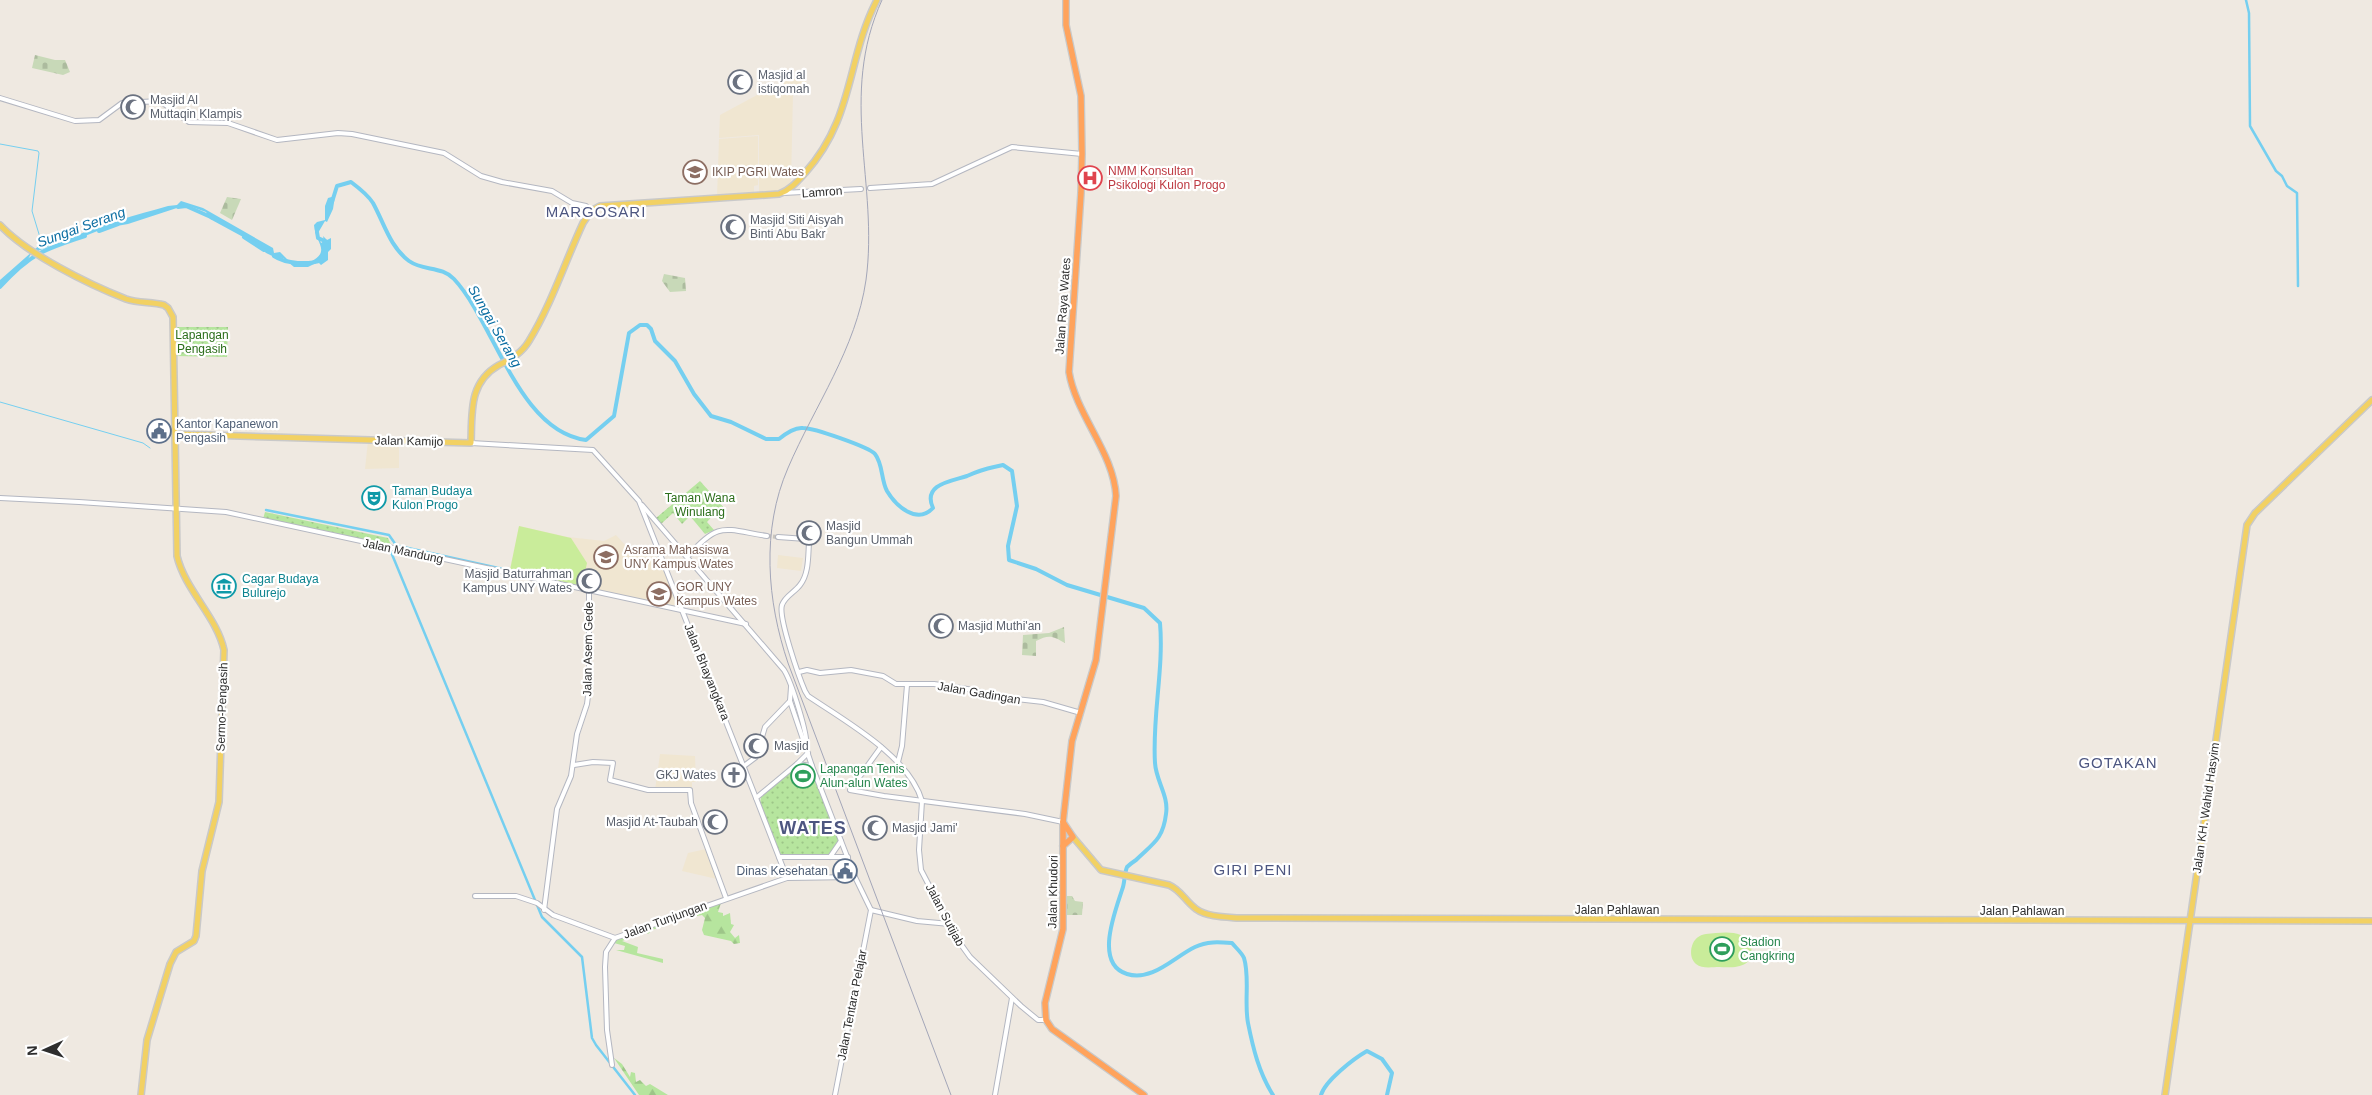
<svg xmlns="http://www.w3.org/2000/svg" width="2372" height="1095" viewBox="0 0 2372 1095" font-family="Arial,sans-serif">
<style>
.education{fill:#f0e6d1}
.grass{fill:#b6e59e}
.forest{fill:url(#forest-firs)}
.cemetery{fill:url(#cemetery-stones)}
.park{fill:url(#park-dots)}
.pitch{fill:#c9ec9a}
.water{fill:#75cff0}
.lines{fill:none;stroke-linecap:round;stroke-linejoin:round}
.stream{stroke:#75cff0;stroke-width:1}
.canal{stroke:#75cff0;stroke-width:2.5}
.river{stroke:#75cff0;stroke-width:4}
.secondary-tunnel{stroke:#c8c4bd;stroke-width:4;stroke-dasharray:4 2;stroke-linecap:butt}
.secondary-casing{stroke:#b4b7c1;stroke-width:6}
.primary-casing{stroke:#c9c9c9;stroke-width:8}
.highway-casing{stroke:#c9c9c9;stroke-width:8}
.secondary{stroke:#fff;stroke-width:4}
.primary{stroke:#f2d163;stroke-width:5}
.highway{stroke:#ffa35c;stroke-width:5.5}
.rail{stroke:#a3a6b8;stroke-width:1}
.labels{text-anchor:middle;dominant-baseline:central;stroke-width:4.5;stroke-linejoin:round;paint-order:stroke}
.worship-label{font-size:12px;fill:#5b616d;stroke:#fff;text-anchor:start}
.health-label{font-size:12px;fill:#be3a42;stroke:#fff;text-anchor:start}
.education-label{font-size:12px;fill:#785e54;stroke:#fff;text-anchor:start}
.street-label{font-size:12px;fill:#2e2e2e;stroke:#fff}
.park-label{font-size:12px;fill:#2c6e1b;stroke:#fff}
.service-label{font-size:12px;fill:#4e5e75;stroke:#fff;text-anchor:start}
.culture-label{font-size:12px;fill:#0d838f;stroke:#fff;text-anchor:start}
.leisure-label{font-size:12px;fill:#27864d;stroke:#fff;text-anchor:start}
.water-label{font-size:14px;font-style:italic;fill:#0d6fa3;stroke:#fff}
.quarter-label{font-size:15px;letter-spacing:1px;fill:#4d5680;stroke:#fff}
.district-label{font-size:18px;font-weight:bold;letter-spacing:1px;fill:#4d5680;stroke:#fff}
</style>
<defs>
<pattern id="forest-firs" width="22" height="20" patternUnits="userSpaceOnUse" patternTransform="scale(1.25)"><rect width="22" height="20" fill="#b6e59e"/><path d="M5 1l3.5 6h-7zM16 11l3.5 6h-7z" fill="#9dc588"/></pattern>
<pattern id="cemetery-stones" width="16" height="16" patternUnits="userSpaceOnUse" patternTransform="scale(1.25)"><rect width="16" height="16" fill="#c8d9b8"/><path d="M2 7V4a2 2 0 0 1 4 0v3zM10 15v-3a2 2 0 0 1 4 0v3z" fill="#acbb9e"/></pattern>
<pattern id="park-dots" width="8" height="8" patternUnits="userSpaceOnUse" patternTransform="scale(1.25)"><rect width="8" height="8" fill="#b6e59e"/><path d="M2 2h.1M6 6h.1" fill="none" stroke="#9dc588" stroke-width="1.8" stroke-linecap="round"/></pattern>
</defs>
<rect width="100%" height="100%" fill="#efe9e1"/>
<g class="education">
<path d="M792,76L806,78V93H793L791,183L783,191L759,195V135L719,138L720,115Z"/>
<path d="M758,136V185L754,186V195L717,197L719,139Z"/>
<path d="M368,441L399,442V468L365,469Z"/>
<path d="M519,526L568,537L604,541L616,535L626,546H630L631,550L641,551L642,556L659,557L677,606L630,598L510,570Z"/>
<path d="M778,555L803,558L801,571L777,568Z"/>
<path d="M660,754L695,756L696,782H692V788L688,790H655Z"/>
<path d="M706,849L717,879L682,871L688,853Z"/>
</g>
<path class="grass" d="M697,909V914L652,930L648,934L646,932L622,941L638,947L637,953L663,959V963L616,950H624L625,946L614,943L616,938Z"/>
<g class="forest">
<path d="M722,900L718,912L723,913V916L730,913L731,924L734,925L730,932L735,938L739,935L740,943L734,944L731,941L704,935L702,930L705,918L702,915L697,916V909Z"/>
<path d="M614,1058L622,1064L630,1077L631,1072L635,1073L636,1082L640,1080L646,1086L650,1084L668,1095H639Z"/>
</g>
<g class="cemetery">
<path d="M35,55L55,60H65L70,72L63,75L32,68Z"/>
<path d="M227,197L241,199L232,220L220,213Z"/>
<path d="M664,274L685,278L686,291L670,292L662,281Z"/>
<path d="M1064,627L1065,643C1053,636 1049,634 1036,641V656L1022,655L1023,635L1049,633Z"/>
<path d="M1065,896H1072L1075,901L1083,902L1082,915H1066Z"/>
</g>
<g class="park">
<path d="M175,327H228L227,357L175,356Z"/>
<path d="M700,481L726,510H718L707,522L714,530L705,534L690,516L682,524L673,513L661,524L656,518Z"/>
<path d="M265,512L388,538L392,547L263,519Z"/>
<path d="M798,765L811,768L839,840L830,855L784,857L780,854L760,803L761,797Z"/>
</g>
<g class="pitch">
<path d="M519,526L571,538L587,563L582,586L510,570Z"/>
<path d="M1706,934C1722,933 1743,928 1751,946C1755,968 1735,968 1719,967C1712,967 1702,969 1696,964C1691,960 1690,952 1692,946C1694,939 1699,935 1706,934Z"/>
</g>
<path class="water" d="M335,196L333,209L327,222L325,221L318,233L321,243L324,241L323,236L327,240L331,238V249L328,252V260L321,265L318,262L308,267H294L283,258C274,258 263,253 258,245L210,219L206,212L186,205L128,224L105,228L85,236L59,242L31,254L28,259L6,279L0,289V280L42,243L48,245C56,239 64,240 73,237C103,224 136,215 168,206L177,205L181,201L203,208L273,248L274,253L280,252L291,263C296,265 305,264 310,262C332,251 315,243 314,225L317,222L325,220V206L328,198Z"/>
<g class="lines">
<g class="stream">
<path d="M0,144L38,151L39,153L32,211L42,244"/>
<path d="M0,402L143,443L150,448"/>
</g>
<g class="canal">
<path d="M2246,0L2249,13L2250,126L2276,171L2282,176L2287,186L2297,193L2298,286"/>
<path d="M266,510L389,535L396,545"/>
<path d="M399,546L512,571"/>
<path d="M391,552L542,917L582,957L592,1038L596,1045L635,1095"/>
</g>
<g class="river">
<path d="M332,202L337,186L351,182C359,188 368,195 373,203C384,223 390,247 409,261C423,271 442,266 454,279C495,323 518,431 586,440L614,416L629,333L640,325H647L651,329L655,341L675,361L694,394L711,416L731,422L766,439H779C785,434 795,427 803,428C814,428 869,447 875,454C883,464 881,480 887,491C896,506 917,525 933,508C922,484 952,481 967,476C976,472 984,469 994,467L1003,465L1012,471L1017,506L1008,546L1009,560L1036,569L1067,585L1144,608L1160,623C1164,670 1152,716 1155,763C1156,781 1169,796 1166,814C1163,840 1152,844 1136,860C1133,862 1129,865 1127,867C1124,874 1125,883 1122,890C1115,912 1094,964 1127,974C1152,982 1174,957 1195,947C1207,941 1219,942 1232,943C1236,948 1242,953 1244,958C1250,977 1244,1002 1248,1023C1253,1048 1259,1073 1273,1095"/>
<path d="M178,207L186,206L213,218"/>
<path d="M99,231L118,224"/>
<path d="M317,232L318,238L327,242"/>
<path d="M244,237L264,250"/>
<path d="M274,256C286,264 309,265 322,260"/>
<path d="M0,287C30,254 44,249 85,236"/>
<path d="M1321,1095C1325,1081 1353,1059 1367,1051L1382,1059L1392,1073L1387,1095"/>
</g>
<path class="secondary-tunnel" d="M767,536L778,537"/>
<g class="secondary-casing">
<g id="secondary">
<path d="M0,98L75,121L99,120L122,103L160,101L189,122L228,123L277,140L338,133L352,134L444,153L481,176L502,182L552,191L572,203L586,206L591,211"/>
<path d="M870,188L932,184L1012,147L1082,154"/>
<path d="M783,193L861,189"/>
<path d="M471,443L593,450L639,501L756,798"/>
<path d="M0,498L79,502L226,512L746,624"/>
<path d="M642,505L784,670C791,681 810,739 806,749"/>
<path d="M778,537L806,539L809,543C808,556 809,574 800,585C795,592 785,596 782,605C778,617 799,677 805,691L808,696C845,721 909,756 922,801L919,850L921,870L957,939L970,957L1021,1006L1038,1020H1046"/>
<path d="M688,556C719,521 723,529 767,536"/>
<path d="M799,672L807,670L820,673L851,670L883,676L896,684H934L974,690L997,697L1043,702L1081,713"/>
<path d="M790,701L812,766L855,877L871,910"/>
<path d="M790,701L791,687"/>
<path d="M881,747L850,790L884,796L1025,814L1063,822"/>
<path d="M898,762L902,746L907,685"/>
<path d="M797,764L808,753"/>
<path d="M574,765L593,762L613,763L610,780L648,790H690L691,803L726,898"/>
<path d="M744,766L756,757L765,727L790,701"/>
<path d="M779,857H848"/>
<path d="M830,857L841,841"/>
<path d="M787,878L756,798L797,764L812,766"/>
<path d="M475,896H516L537,903L553,915L615,938"/>
<path d="M544,910L557,809L571,776L577,734L587,704L589,688V591"/>
<path d="M871,910L917,921L950,924"/>
<path d="M612,1065L607,1030L605,967L606,952L615,938L787,878L855,877"/>
<path d="M835,1095L871,910"/>
<path d="M995,1095L1012,998"/>
</g>
</g>
<g class="primary-casing">
<g id="primary">
<path d="M0,225C27,254 88,284 126,299C138,303 151,302 164,305L168,308L173,317L177,556C185,590 217,617 224,650L219,802L202,871L196,936L194,941L176,952L170,964L147,1040L141,1095"/>
<path d="M176,434L471,443C472,411 469,382 499,365C511,359 522,353 529,341C551,305 565,262 583,223L591,211L600,206L779,194C790,190 797,182 805,173C855,117 846,60 877,0"/>
<path d="M1073,837L1101,870L1169,885C1181,890 1185,901 1196,909C1207,917 1225,917 1239,918L2372,921"/>
<path d="M2165,1095L2247,525L2255,513L2372,400"/>
</g>
</g>
<g class="highway-casing">
<g id="highway">
<path d="M1066,0V25L1081,96L1082,154L1081,193L1069,372C1076,415 1114,453 1116,496L1096,660L1072,741L1063,822V929L1045,1003L1046,1020L1052,1029L1144,1095"/>
<path d="M1063,822L1073,837L1063,846"/>
</g>
</g>
<use href="#secondary" class="secondary"/>
<use href="#primary" class="primary"/>
<use href="#highway" class="highway"/>
<path class="rail" d="M882,0C838,96 879,184 866,280C856,349 815,405 788,468C761,530 767,601 788,663L951,1095"/>
</g>
<defs>
<g id="mosque-ring" transform="scale(1.25)"><circle r="9.5" fill="#fff" stroke="#6b7280" stroke-width="1.5"/><path d="M3.5-4.9A6 6 0 1 0 3.5 4.9A5 5 0 1 1 3.5-4.9Z" fill="#6b7280"/></g>
<g id="university-ring" transform="scale(1.25)"><circle r="9.5" fill="#fff" stroke="#8d6e63" stroke-width="1.5"/><path d="M0-5L7-2L0 1L-7-2ZM-4 1L0 2.5L4 1V4Q0 6-4 4Z" fill="#8d6e63"/></g>
<g id="hospital-ring" transform="scale(1.25)"><circle r="9.5" fill="#fff" stroke="#e0444e" stroke-width="1.5"/><path d="M-5-5h3v3.5h4V-5h3V5h-3V1.5h-4V5h-3Z" fill="#e0444e"/></g>
<g id="civic-ring" transform="scale(1.25)"><circle r="9.5" fill="#fff" stroke="#5c6f8a" stroke-width="1.5"/><path d="M-.6-6.5H3V-4.5H.6V-3L4-1V1h2V6H-6V1h2V-1L-.6-3ZM-1.2 2.5V6h2.4V2.5Z" fill="#5c6f8a"/></g>
<g id="theatre-ring" transform="scale(1.25)"><circle r="9.5" fill="#fff" stroke="#0f9aa8" stroke-width="1.5"/><path d="M-5-5.5Q0-4 5-5.5V0Q5 5 0 6Q-5 5-5 0ZM-3.3-2.5H-1v1.5H-3.3ZM1-2.5H3.3v1.5H1ZM-2.8 1Q0 5.5 2.8 1Z" fill="#0f9aa8"/></g>
<g id="museum-ring" transform="scale(1.25)"><circle r="9.5" fill="#fff" stroke="#0f9aa8" stroke-width="1.5"/><path d="M0-6L6-3V-2H-6V-3ZM-5-1h2V3h-2ZM-1-1h2V3h-2ZM3-1h2V3H3ZM-6 4H6V6H-6Z" fill="#0f9aa8"/></g>
<g id="church-ring" transform="scale(1.25)"><circle r="9.5" fill="#fff" stroke="#6b7280" stroke-width="1.5"/><path d="M-1.2-6h2.4v3.5h3.3v2.4h-3.3V6h-2.4V-.1h-3.3v-2.4h3.3Z" fill="#6b7280"/></g>
<g id="stadium-ring" transform="scale(1.25)"><circle r="9.5" fill="#fff" stroke="#2e9e5b" stroke-width="1.5"/><path d="M0-5a6.5 5 0 1 0 0 10a6.5 5 0 1 0 0-10ZM-3.5-1.8h7v3.6h-7Z" fill="#2e9e5b"/></g>
</defs>
<g fill-rule="evenodd">
<use href="#mosque-ring" x="740" y="82"/>
<use href="#mosque-ring" x="133" y="107"/>
<use href="#university-ring" x="695" y="172"/>
<use href="#hospital-ring" x="1090" y="178"/>
<use href="#mosque-ring" x="733" y="227"/>
<use href="#civic-ring" x="159" y="431"/>
<use href="#theatre-ring" x="374" y="498"/>
<use href="#mosque-ring" x="809" y="533"/>
<use href="#university-ring" x="606" y="557"/>
<use href="#mosque-ring" x="589" y="581"/>
<use href="#museum-ring" x="224" y="586"/>
<use href="#university-ring" x="659" y="594"/>
<use href="#mosque-ring" x="941" y="626"/>
<use href="#mosque-ring" x="756" y="746"/>
<use href="#church-ring" x="734" y="775"/>
<use href="#stadium-ring" x="803" y="776"/>
<use href="#mosque-ring" x="715" y="822"/>
<use href="#mosque-ring" x="875" y="828"/>
<use href="#civic-ring" x="845" y="871"/>
<use href="#stadium-ring" x="1722" y="949"/>
</g>
<g class="labels">
<g class="worship-label">
<text x="758" y="75">Masjid al<tspan x="758" dy="14">istiqomah</tspan></text>
<text x="150" y="100">Masjid Al<tspan x="150" dy="14">Muttaqin Klampis</tspan></text>
<text x="750" y="220">Masjid Siti Aisyah<tspan x="750" dy="14">Binti Abu Bakr</tspan></text>
<text x="826" y="526">Masjid<tspan x="826" dy="14">Bangun Ummah</tspan></text>
<text x="572" y="574" text-anchor="end">Masjid Baturrahman<tspan x="572" dy="14">Kampus UNY Wates</tspan></text>
<text x="958" y="626">Masjid Muthi'an</text>
<text x="774" y="746">Masjid</text>
<text x="716" y="775" text-anchor="end">GKJ Wates</text>
<text x="698" y="822" text-anchor="end">Masjid At-Taubah</text>
<text x="892" y="828">Masjid Jami'</text>
</g>
<g class="health-label">
<text x="1108" y="171">NMM Konsultan<tspan x="1108" dy="14">Psikologi Kulon Progo</tspan></text>
</g>
<g class="education-label">
<text x="712" y="172">IKIP PGRI Wates</text>
<text x="624" y="550">Asrama Mahasiswa<tspan x="624" dy="14">UNY Kampus Wates</tspan></text>
<text x="676" y="587">GOR UNY<tspan x="676" dy="14">Kampus Wates</tspan></text>
</g>
<g class="street-label">
<text transform="translate(822 192) rotate(-4)">Lamron</text>
<text transform="translate(1063 306) rotate(-86)">Jalan Raya Wates</text>
<text transform="translate(409 441) rotate(1)">Jalan Kamijo</text>
<text transform="translate(403 551) rotate(12)">Jalan Mandung</text>
<text transform="translate(588 649) rotate(-89)">Jalan Asem Gede</text>
<text transform="translate(707 672) rotate(68)">Jalan Bhayangkara</text>
<text transform="translate(979 693) rotate(10)">Jalan Gadingan</text>
<text transform="translate(222 707) rotate(-88)">Sermo-Pengasih</text>
<text transform="translate(2206 808) rotate(-82)">Jalan KH. Wahid Hasyim</text>
<text transform="translate(1053 892) rotate(-89)">Jalan Khudori</text>
<text x="1617" y="910">Jalan Pahlawan</text>
<text x="2022" y="911">Jalan Pahlawan</text>
<text transform="translate(945 915) rotate(62)">Jalan Sutijab</text>
<text transform="translate(665 920) rotate(-20)">Jalan Tunjungan</text>
<text transform="translate(852 1005) rotate(-79)">Jalan Tentara Pelajar</text>
</g>
<g class="park-label">
<text x="202" y="335">Lapangan<tspan x="202" dy="14">Pengasih</tspan></text>
<text x="700" y="498">Taman Wana<tspan x="700" dy="14">Winulang</tspan></text>
</g>
<g class="service-label">
<text x="176" y="424">Kantor Kapanewon<tspan x="176" dy="14">Pengasih</tspan></text>
<text x="828" y="871" text-anchor="end">Dinas Kesehatan</text>
</g>
<g class="culture-label">
<text x="392" y="491">Taman Budaya<tspan x="392" dy="14">Kulon Progo</tspan></text>
<text x="242" y="579">Cagar Budaya<tspan x="242" dy="14">Bulurejo</tspan></text>
</g>
<g class="leisure-label">
<text x="820" y="769">Lapangan Tenis<tspan x="820" dy="14">Alun-alun Wates</tspan></text>
<text x="1740" y="942">Stadion<tspan x="1740" dy="14">Cangkring</tspan></text>
</g>
<g class="water-label">
<text transform="translate(81 227) rotate(-20)">Sungai Serang</text>
<text transform="translate(495 326) rotate(60)">Sungai Serang</text>
</g>
<g class="quarter-label">
<text x="596" y="211">MARGOSARI</text>
<text x="2118" y="762">GOTAKAN</text>
<text x="1253" y="869">GIRI PENI</text>
</g>
<g class="district-label">
<text x="813" y="828">WATES</text>
</g>
</g>
<g transform="translate(45 1050) rotate(267)" stroke="#ffffff" stroke-width="4" paint-order="stroke">
<path d="M0-4L9 19L0 12L-9 19Z" fill="#2e2e2e"/>
<text y="-8" font-size="14" font-weight="bold" text-anchor="middle" fill="#2e2e2e">N</text>
</g>
</svg>
